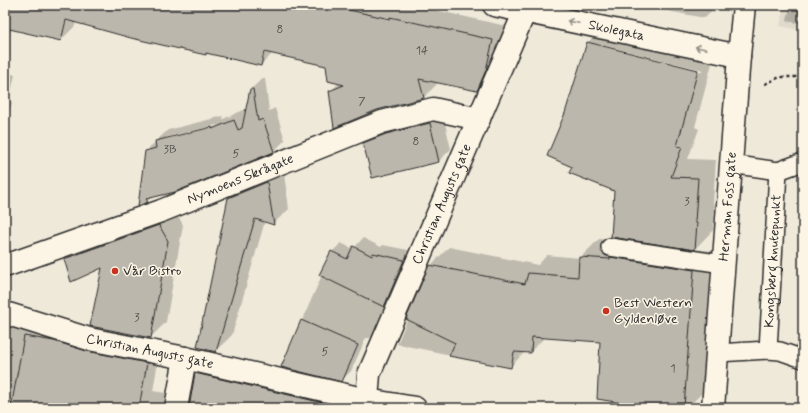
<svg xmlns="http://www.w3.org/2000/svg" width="808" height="413" viewBox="0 0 808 413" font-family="Mynerve,sans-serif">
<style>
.built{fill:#e0dacc}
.shadow{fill:#0003;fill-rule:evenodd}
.building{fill:#bcb7ac;stroke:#2b2b2b}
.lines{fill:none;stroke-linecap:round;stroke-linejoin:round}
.lane-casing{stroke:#2b2b2b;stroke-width:20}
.street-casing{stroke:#2b2b2b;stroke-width:25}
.secondary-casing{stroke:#2b2b2b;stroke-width:25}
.path{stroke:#2b2b2b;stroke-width:2.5;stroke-dasharray:3 3;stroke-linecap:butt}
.lane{stroke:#fcf5e5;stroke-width:17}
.street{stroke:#fcf5e5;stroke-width:22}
.secondary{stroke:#fcf5e5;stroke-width:22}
.oneway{stroke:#949088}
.poi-dot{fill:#c8321e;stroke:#fcf5e5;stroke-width:1.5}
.labels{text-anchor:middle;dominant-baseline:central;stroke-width:3;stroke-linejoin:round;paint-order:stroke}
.number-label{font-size:12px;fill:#4f4e4b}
.street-label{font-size:14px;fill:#2b2b2b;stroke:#fcf5e5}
.poi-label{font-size:14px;fill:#2b2b2b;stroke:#fcf5e5;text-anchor:start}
</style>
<rect width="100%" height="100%" fill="#efe9da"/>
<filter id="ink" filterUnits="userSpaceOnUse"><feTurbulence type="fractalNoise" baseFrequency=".025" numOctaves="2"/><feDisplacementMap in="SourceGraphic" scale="8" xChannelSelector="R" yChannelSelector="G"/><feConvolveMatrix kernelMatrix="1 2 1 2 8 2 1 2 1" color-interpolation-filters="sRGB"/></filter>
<g filter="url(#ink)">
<path class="built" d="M784,5H803V31L780,26Z"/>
<g class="shadow">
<path d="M5,5H413L506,26L500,55L491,76L477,90L437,81L438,83L424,97L330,92L339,83L327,66L273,53L261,65L207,53H206L76,22L75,26L61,40L11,28L5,56Z"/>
<path d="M635,5H722L714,13L711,12L705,18Z"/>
<path d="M790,5H803V24L787,21Z"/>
<path d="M607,24L715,52L695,127L699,129L688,159L716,160L713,204L715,205L713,230L695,249L712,251L702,393L687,408H661L601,341L545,337L530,352L526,351L510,367L397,344L430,266L449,247L538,265L547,255L580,258L599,239L628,241L630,239L616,190L573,166L566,113L588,42ZM598,44L703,70L702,72L598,46Z"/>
<path d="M5,72L15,75L9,101L12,102L5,124Z"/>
<path d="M263,78H265L269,111L275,108L285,140L274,151L152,197L147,201L139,204L146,152L156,141L168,130L223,116V119L246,109L247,112L251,89ZM217,125V126L164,140L167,137Z"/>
<path d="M442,111L451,149L439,161L365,143L377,131Z"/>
<path d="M283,167L289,209L273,224L265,221L232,335L216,351L229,198L244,182Z"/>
<path d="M175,210L183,225L166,322L151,337L104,266L65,259L80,243Z"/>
<path d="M363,238L381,247L383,245L413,251L379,329L370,338H366L351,371L342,380L282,367L332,252L341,243L353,249Z"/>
<path d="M5,316L160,349L153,391L178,395L182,403L188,406H190L196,374L210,359L379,398L436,408H5Z"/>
</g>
<g class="building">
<path d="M5,5H326L390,19V17L493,40L486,70L477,91L419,79L424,98L377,110L334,128L329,91L344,85L328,81L326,66L264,52L261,66L206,53V55L131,38L66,20L61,41L5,28Z"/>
<path d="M587,42L698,70L677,146L682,147L671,177L698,178L695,222L697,223L695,250L611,237L614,191L569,173L572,167L547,156L565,113Z"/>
<path d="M250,89H253L258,121L263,119L274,152L175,192L146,199L148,202L138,206L145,151L156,148L155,141L212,127V129L234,120L238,130L242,128Z"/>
<path d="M430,123L439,162L372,178L363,143L386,134Z"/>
<path d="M267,182L274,225L255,219L216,352L197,347L228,198Z"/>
<path d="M159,225L168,241L151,338L90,326L102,268L71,282L64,259Z"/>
<path d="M353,246L372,256L373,253L404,260L384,307L319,275L331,251L347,259Z"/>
<path d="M579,257L610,259V257L694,270L684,408H654L597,399L600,342L532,337L531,353L514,352L511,368L449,356L455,343L406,319L429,265L525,284L528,273L578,277Z"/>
<path d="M301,320L358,345L342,382L281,367Z"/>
<path d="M24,336L54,341L87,351L147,363L139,408H11Z"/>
<path d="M195,373L332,405L331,408H189Z"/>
</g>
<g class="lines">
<g class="lane-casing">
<g id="lane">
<path d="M731,164L778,171L803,162"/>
<path d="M610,247L723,264"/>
<path id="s1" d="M768,350L778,171"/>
<path d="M717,353L768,350L780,351L803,359"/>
</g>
</g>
<g class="street-casing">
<g id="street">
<path id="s2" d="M494,5L739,56L744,5"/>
<path id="s3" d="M5,266L161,211L382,122L433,109L479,119"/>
<path id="s4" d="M5,313L89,339L185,358L367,400L415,408"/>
<path id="s5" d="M367,400L369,374L525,11"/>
<path d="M176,408L185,358"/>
</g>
</g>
<g class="secondary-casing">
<g id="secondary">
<path id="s6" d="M713,408L739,56"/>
</g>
</g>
<path class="path" d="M765,84L780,77H803"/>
<use href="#lane" class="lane"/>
<use href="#street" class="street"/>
<use href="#secondary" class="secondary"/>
</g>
<defs><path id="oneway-shaft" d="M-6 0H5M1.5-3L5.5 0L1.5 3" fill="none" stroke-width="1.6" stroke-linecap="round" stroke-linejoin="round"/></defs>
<g class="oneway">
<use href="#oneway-shaft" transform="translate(573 22) rotate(-168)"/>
<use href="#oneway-shaft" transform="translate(701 48) rotate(-168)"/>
</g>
</g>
<g class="poi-dot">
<circle cx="115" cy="271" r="4"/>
<circle cx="606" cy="311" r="4"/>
</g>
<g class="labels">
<g class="number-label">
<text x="280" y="30">8</text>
<text x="422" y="51">14</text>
<text x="362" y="102">7</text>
<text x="416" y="142">8</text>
<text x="170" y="150">3B</text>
<text x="236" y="154">5</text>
<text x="687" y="202">3</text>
<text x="137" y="318">3</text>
<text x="325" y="352">5</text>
<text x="673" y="369">1</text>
</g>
<g class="street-label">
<text stroke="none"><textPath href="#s2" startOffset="125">Skolegata</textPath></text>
<text stroke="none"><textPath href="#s3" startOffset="251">Nymoens Skrågate</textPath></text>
<text stroke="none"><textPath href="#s5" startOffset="211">Christian Augusts gate</textPath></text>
<text stroke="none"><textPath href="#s6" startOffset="202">Herman Foss gate</textPath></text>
<text stroke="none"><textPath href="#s1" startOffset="89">Kongsberg knutepunkt</textPath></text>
<text stroke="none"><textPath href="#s4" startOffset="150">Christian Augusts gate</textPath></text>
</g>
<g class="poi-label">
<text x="123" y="271">Vår Bistro</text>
<text x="614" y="303">Best Western<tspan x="614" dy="16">Gyldenløve</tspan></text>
</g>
</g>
<rect width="808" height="413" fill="none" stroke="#fcf5e5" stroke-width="20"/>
<rect x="10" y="10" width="788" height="393" fill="none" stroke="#2b2b2b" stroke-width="1.5" filter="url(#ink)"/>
</svg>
